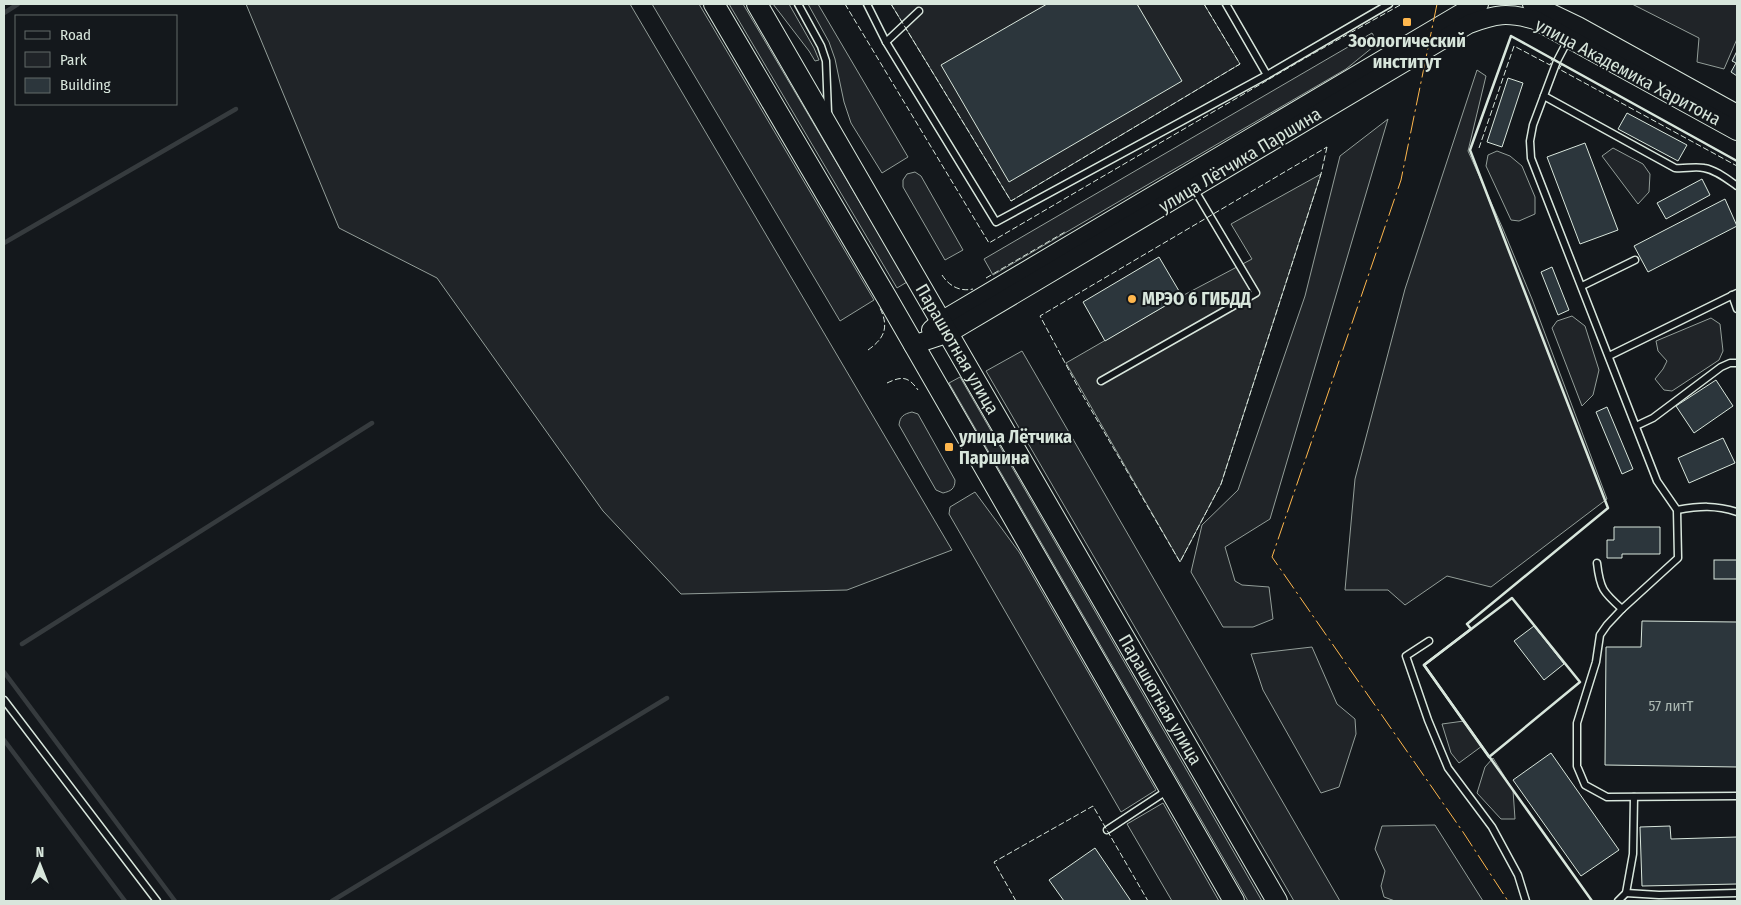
<svg xmlns="http://www.w3.org/2000/svg" width="1741" height="905" viewBox="0 0 1741 905" font-family="'Fira Sans Condensed',sans-serif">
<style>
.green{fill:#202428;stroke:#939e99}
.parking{fill:#24282b;stroke:#939e99}
.lines{fill:none;stroke-linecap:round;stroke-linejoin:round}
.stream{stroke:#363b3e;stroke-width:4.5}
.building{fill:#2c363c;stroke:#d8e6dc}
.lane-casing{stroke:#d8e6dc;stroke-width:9}
.secondary-casing{stroke:#d8e6dc;stroke-width:20}
.primary-casing{stroke:#d8e6dc;stroke-width:22}
.lane{stroke:#14181c;stroke-width:6}
.secondary{stroke:#14181c;stroke-width:18}
.primary{stroke:#14181c;stroke-width:20}
.fence{stroke:#d8e6dc;stroke-width:1;stroke-dasharray:6 2.5;stroke-linecap:butt}
.wall{stroke:#d8e6dc;stroke-width:2.5}
.power{stroke:#ffb74d;stroke-width:1;stroke-dasharray:18 4 2.5 4;stroke-linecap:butt}
.poi-dot{fill:#ffb74d;stroke:#14181c;stroke-width:2}
.labels{text-anchor:middle;dominant-baseline:central;stroke-width:4;stroke-linejoin:round;paint-order:stroke}
.number-label{font-size:15px;fill:#adbab4}
.poi-label{font-size:18px;font-weight:bold;fill:#d8e6dc;stroke:#14181c;text-anchor:start}
.street-label{font-size:18px;fill:#d8e6dc;stroke:#14181c}
</style>
<rect width="100%" height="100%" fill="#14181c"/>
<g class="green">
<path d="M246,4H630L952,550L847,590L681,594L603,511L437,278L339,228Z"/>
<path d="M652,4H699L874,300L840,321Z"/>
<path d="M729,4H743L907,282L897,288Z"/>
<path d="M773,4H789L814,48L819,60L815,61L809,51Z"/>
<path d="M808,4H818L908,157L882,173L851,123L844,102L835,59L829,42Z"/>
<path d="M891,4H1204L1240,64L1011,201Z"/>
<path d="M1632,4H1737V39L1724,69L1697,62L1699,38Z"/>
<path d="M1372,33L1378,43L1346,69L993,275L984,259Z"/>
<path d="M1477,70L1486,76L1468,151L1503,229L1532,299L1607,499L1491,587L1447,576L1405,605L1388,590H1345L1355,479L1405,289Z"/>
<path d="M1388,119L1270,519L1225,547L1235,581L1242,585L1269,587L1273,619L1253,627H1223L1191,572L1202,525L1238,490L1305,296L1340,156Z"/>
<path d="M1613,148L1643,164L1650,174L1649,192L1638,204L1602,156Z"/>
<path d="M1497,151L1510,156L1522,166L1535,197V214L1519,221L1511,220L1486,166L1488,155Z"/>
<path d="M915,172L921,176L963,250L945,260L903,187V180L907,174Z"/>
<path d="M1572,316L1585,326L1599,370L1593,395L1582,406L1552,328L1557,321Z"/>
<path d="M1711,318L1720,324L1723,351L1719,360L1672,391L1664,390L1655,379L1663,369L1667,361L1658,351L1656,341Z"/>
<path d="M1022,351L1340,901H1294L986,371Z"/>
<path d="M960,377L1262,901H1248L949,383Z"/>
<path d="M912,412L918,414L955,480C955,489 951,491 943,493L936,490L899,425C900,416 904,414 912,412Z"/>
<path d="M975,492L1019,552L1156,790L1121,812L949,514L950,507Z"/>
<path d="M1312,647L1337,704L1355,719L1356,734L1339,787L1321,793L1263,690L1251,654Z"/>
<path d="M1464,721L1482,746L1459,763L1451,753L1442,724Z"/>
<path d="M1493,758L1513,790L1515,819H1501L1477,793L1485,767Z"/>
<path d="M1163,803L1219,901H1172L1127,824Z"/>
<path d="M1435,825L1483,901H1395L1384,897L1381,886L1385,871L1375,849L1382,826Z"/>
</g>
<path class="parking" d="M1321,174L1221,484L1180,562L1066,363L1182,296L1252,259L1231,224Z"/>
<g class="lines">
<g class="stream">
<path d="M4,13L18,4"/>
<path d="M4,243L236,109"/>
<path d="M22,644L372,423"/>
<path d="M4,672L175,901"/>
<path d="M4,740L125,901"/>
<path d="M332,901L667,698"/>
</g>
</g>
<g class="building">
<path d="M1047,4H1137L1182,81L1009,182L941,65Z"/>
<path d="M1737,51V76L1731,72L1736,63L1732,61Z"/>
<path d="M1508,78L1523,83L1502,147L1487,142Z"/>
<path d="M1627,113L1687,145L1678,161L1618,129Z"/>
<path d="M1585,143L1618,230L1580,244L1547,157Z"/>
<path d="M1702,179L1710,195L1666,219L1657,203Z"/>
<path d="M1725,199L1737,226L1648,272L1634,246Z"/>
<path d="M1159,257L1182,296L1105,341L1083,302Z"/>
<path d="M1552,267L1569,310L1558,315L1541,272Z"/>
<path d="M1716,380L1733,406L1694,433L1676,406Z"/>
<path d="M1607,407L1633,469L1622,474L1596,412Z"/>
<path d="M1723,438L1735,463L1689,483L1678,458Z"/>
<path d="M1614,527H1660V554H1622V558H1607V540H1614Z"/>
<rect x="1714" y="560" width="23" height="19"/>
<path d="M1642,621L1737,622V767L1605,765L1606,647H1641Z"/>
<path d="M1534,626L1564,664L1544,680L1514,641Z"/>
<path d="M1551,753L1619,850L1581,876L1513,780Z"/>
<path d="M1670,826L1671,839L1737,837V884L1642,886L1640,827Z"/>
<path d="M1095,848L1131,901H1064L1049,880Z"/>
</g>
<g class="lines">
<g class="lane-casing">
<g id="lane">
<path d="M798,4L821,46L826,61L828,113"/>
<path d="M867,4L886,42L996,222L1267,75L1389,4"/>
<path d="M1226,4L1267,75"/>
<path d="M1568,40L1557,61L1533,125L1530,141L1531,158L1657,481L1677,510L1678,558L1622,609L1607,625L1600,635L1596,662L1577,723V766L1585,785L1607,797L1737,796"/>
<path d="M886,42L919,11"/>
<path d="M1544,96L1675,168C1685,169 1694,166 1704,168C1716,170 1727,179 1737,186"/>
<path d="M1582,286L1635,260"/>
<path d="M1732,295L1737,309"/>
<path d="M1609,356L1737,293"/>
<path d="M1101,381L1256,293L1194,189"/>
<path d="M1636,426L1653,418L1721,367L1730,363H1737"/>
<path d="M1677,510C1700,506 1715,505 1737,512"/>
<path d="M1597,563C1600,589 1603,592 1622,609"/>
<path d="M1429,641L1406,656L1428,720L1448,768L1492,827L1518,875L1526,901"/>
<path d="M4,700L157,901"/>
<path d="M1107,830L1168,790"/>
<path d="M1626,893L1659,895L1737,893"/>
<path d="M1618,901L1626,893L1633,854L1634,797"/>
</g>
</g>
<g class="secondary-casing">
<g id="secondary">
<path d="M1532,4L1578,26L1737,114"/>
<path d="M931,330L941,321L1468,9L1479,4"/>
<path d="M913,345L949,333L1469,24C1496,14 1507,12 1535,20L1737,131"/>
</g>
</g>
<g class="primary-casing">
<g id="primary">
<path d="M714,4L887,298L1234,901"/>
<path id="s1" d="M757,4L1277,901"/>
</g>
</g>
<use href="#lane" class="lane"/>
<use href="#secondary" class="secondary"/>
<use href="#primary" class="primary"/>
<g class="fence">
<path d="M845,4L989,243L1307,57L1402,4"/>
<path d="M891,4L1011,201L1240,64L1204,4"/>
<path d="M1562,64L1559,69L1737,166"/>
<path d="M1327,147L1321,174L1221,484L1180,562L1079,389L1040,316Z"/>
<path d="M1479,148L1514,46L1550,65L1552,58"/>
<path d="M942,275C949,286 960,292 973,289"/>
<path d="M986,278L1065,232"/>
<path d="M868,350C885,338 889,327 880,308"/>
<path d="M887,383C902,376 908,376 918,390"/>
<path d="M1016,901L994,862L1093,806L1148,901"/>
</g>
<g class="wall">
<path d="M1512,598L1580,682L1489,757L1424,665Z"/>
<path d="M1592,901L1424,665L1471,629L1467,624L1608,508L1470,150L1511,36L1737,161"/>
</g>
<path class="power" d="M1437,4L1401,180L1272,557L1463,832L1508,901"/>
</g>
<g class="poi-dot">
<rect x="1402" y="17" width="10" height="10" rx="2.5"/>
<circle cx="1132" cy="299" r="5"/>
<rect x="944" y="442" width="10" height="10" rx="2.5"/>
</g>
<g class="labels">
<g class="number-label">
<text x="1671" y="706">57 литТ</text>
</g>
<g class="poi-label">
<text x="1407" y="41" text-anchor="middle">Зоологический<tspan x="1407" dy="21">институт</tspan></text>
<text x="1142" y="299">МРЭО 6 ГИБДД</text>
<text x="959" y="437">улица Лётчика<tspan x="959" dy="21">Паршина</tspan></text>
</g>
<g class="street-label">
<text transform="translate(1628 72) rotate(28)">улица Академика Харитона</text>
<text transform="translate(1240 160) rotate(-31)">улица Лётчика Паршина</text>
<text stroke="none"><textPath href="#s1" startOffset="399">Парашютная улица</textPath></text>
<text stroke="none"><textPath href="#s1" startOffset="804">Парашютная улица</textPath></text>
</g>
</g>
<rect width="1741" height="905" fill="none" stroke="#d8e6dc" stroke-width="10"/>
<rect x="15" y="15" width="162" height="90" fill="#14181c" stroke="#626a69"/>
<rect x="25" y="31" width="25" height="8" fill="#14181c" stroke="#626a69"/>
<text x="60" y="40" font-size="15" fill="#d8e6dc">Road</text>
<rect x="25" y="52" width="25" height="15" fill="#202428" stroke="#626a69"/>
<text x="60" y="65" font-size="15" fill="#d8e6dc">Park</text>
<rect x="25" y="78" width="25" height="15" fill="#2c363c" stroke="#626a69"/>
<text x="60" y="90" font-size="15" fill="#d8e6dc">Building</text>
<g transform="translate(40 865)" stroke="#14181c" stroke-width="4" paint-order="stroke">
<path d="M0-4L9 19L0 12L-9 19Z" fill="#d8e6dc"/>
<text y="-8" font-size="14" font-weight="bold" text-anchor="middle" fill="#d8e6dc">N</text>
</g>
</svg>
